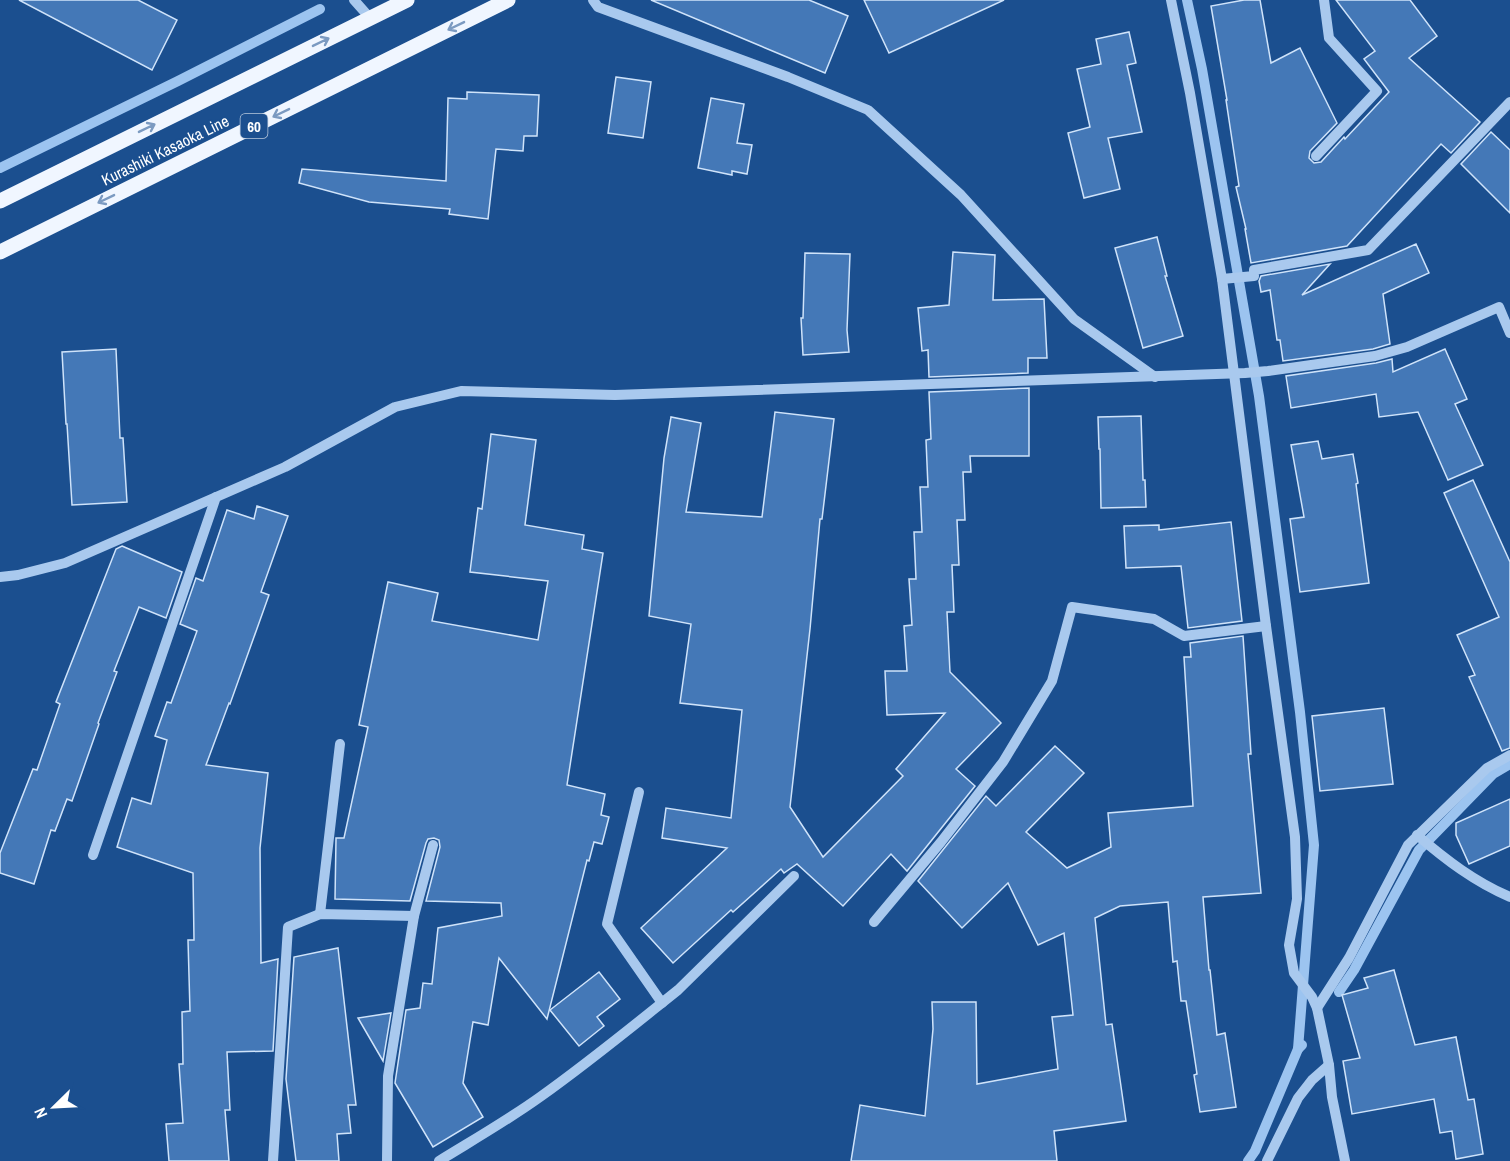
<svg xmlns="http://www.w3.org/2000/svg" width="1510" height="1161" viewBox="0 0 1510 1161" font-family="'Archivo Narrow',sans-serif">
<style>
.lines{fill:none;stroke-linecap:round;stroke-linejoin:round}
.stream{stroke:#9cc4f0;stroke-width:10}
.building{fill:#4478b7;stroke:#cfe3fa;stroke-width:1.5}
.minor{stroke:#a9c9ee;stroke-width:10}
.major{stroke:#f0f6ff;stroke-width:15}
.oneway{stroke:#7b9ac1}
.labels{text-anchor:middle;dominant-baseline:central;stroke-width:4.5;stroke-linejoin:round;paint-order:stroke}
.shield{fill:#1b4f8f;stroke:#bbcadd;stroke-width:1.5}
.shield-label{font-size:15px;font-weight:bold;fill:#fff}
.street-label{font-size:16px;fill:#fff;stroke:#1b4f8f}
</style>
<rect width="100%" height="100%" fill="#1b4f8f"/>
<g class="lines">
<g class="stream">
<path d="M1187,0L1202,69L1259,396L1300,712L1314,845L1298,1049"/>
<path d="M0,168L178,81L320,9"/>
<path d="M1339,992L1354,970L1419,850L1493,774L1510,764"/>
<path d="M1248,1161L1255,1151L1298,1049L1302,1045"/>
</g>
</g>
<g class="building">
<path d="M19,0H138L177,20L152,70Z"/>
<path d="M651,0H809L848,16L825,73Z"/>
<path d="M864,0H1004L889,53Z"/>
<path d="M1244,0H1260L1271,63L1300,48L1337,123L1310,151L1309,158L1314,163L1321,162L1344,137L1345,139L1389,92L1364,59L1375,51L1336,0H1410L1437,36L1409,58L1480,122L1451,153L1441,144L1347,246L1251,263L1245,229H1246L1236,187L1239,186L1226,100H1227L1211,6Z"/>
<path d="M1129,32L1136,63L1127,65L1142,132L1108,138L1120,189L1084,198L1068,133L1090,127L1077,69L1101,64L1096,39Z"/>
<path d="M616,77L651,82L643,138L608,133Z"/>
<path d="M467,92L539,95L537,136H524L523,151L496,149L488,219L449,214L450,209L369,202L299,183L302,169L446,181L448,98L467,99Z"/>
<path d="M711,98L744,104L737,143L752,145L747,174L732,171V175L698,168Z"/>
<path d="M1491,132L1510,150V213L1461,164Z"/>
<path d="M1157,237L1167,276H1165L1183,336L1143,348L1115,248Z"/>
<path d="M1416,244L1429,273L1383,294L1390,344L1373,349L1283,361L1280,340H1277L1270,290L1261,292L1259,281L1261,276L1330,264L1302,295Z"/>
<path d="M953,252L995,255L993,300L1044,299L1047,358H1028V373L929,377L928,350L922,351L918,308L949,305Z"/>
<path d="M805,253L850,254L847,330L849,352L803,355L801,318H803Z"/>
<path d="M116,349L120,438H123L127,502L72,505L67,424H66L62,352Z"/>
<path d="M1445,349L1467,399L1455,404L1483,465L1448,480L1418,412L1379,417L1376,394L1291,408L1286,376L1376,363L1392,359L1393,372Z"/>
<path d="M1029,388V456H970L971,472H963L965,520H957L959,565H952L954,612H947L950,672L1001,723L956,769L975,786L907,871L891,854L843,906L797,864L784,873L781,869L733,912L731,910L673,963L641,928L727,848L662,838L666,808L731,818L742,710L680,703L691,624L649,616L664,458L671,417L701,423L686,512L762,517L775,412L834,419L822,519H820L810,629L790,807L823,857L903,776L896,769L945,713L887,715L885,671H907L904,626L912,625L909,579H916L914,532H922L920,487H928L926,440L931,439L929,392Z"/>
<path d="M1141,416L1143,480H1145L1146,507L1101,508L1100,449H1099L1098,417Z"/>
<path d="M491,434L536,440L525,525L584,535L582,549L603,553L567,785L605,794L601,815L609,817L602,844L594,842L589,861L587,860L547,1019L499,958L488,1025L473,1022L463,1083L483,1117L433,1147L395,1083L406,1010L420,1008L423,983L432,984L438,928L502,916L501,903L426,901L440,847L439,840L434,838L428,839L426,843L410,901L335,899L336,839V838H344L368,727L359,725L388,582L438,593L432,621L538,640L548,581L470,572L478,508L482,509Z"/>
<path d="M1318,441L1322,459L1353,454L1358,483L1356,484L1369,583L1300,592L1290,519L1304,517L1291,445Z"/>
<path d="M1473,480L1510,562V748L1502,751L1469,677L1475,675L1457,635L1499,617L1444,493Z"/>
<path d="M257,506L288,516L261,592L269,595L230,704L229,703L206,765L268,773L260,848L261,963L278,959L273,1051L227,1052L230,1110H225L229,1161H169L166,1124L183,1123L179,1064H183L182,1012L190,1011L188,940H194L193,873L117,847L132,798L151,804L167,740L155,736L167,702L171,703L197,631L180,624L196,578L203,581L227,510L254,519Z"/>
<path d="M1231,522L1242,621L1188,628L1181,566L1126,568L1124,526L1159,525V530Z"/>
<path d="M122,546L182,572L166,618L139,607L114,671L117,672L98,723L99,724L72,801L67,799L55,831L51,830L34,884L0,873V853L33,769L37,770L60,704L56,702L116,549Z"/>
<path d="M1243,636L1251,754H1248L1261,893L1203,897L1209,970H1210L1217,1035L1225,1033L1236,1107L1200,1112L1194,1075L1197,1074L1186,1001H1181L1177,961L1173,962L1168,902L1120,906L1095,918L1106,1025L1112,1024L1126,1121L1054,1131L1057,1161H851L860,1105L925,1116L933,1029L932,1002H976L977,1084L1058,1069L1052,1017L1073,1015L1064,933L1038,945L1008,883L962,928L918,881L986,796L996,806L1055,746L1084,773L1026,832L1067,868L1111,847L1108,813L1193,806L1184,657H1191L1190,643Z"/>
<path d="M1384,708L1393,784L1320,791L1312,716Z"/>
<path d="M1510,799V846L1469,864L1456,835V823Z"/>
<path d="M338,948L356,1105H348L351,1133L337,1134L339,1161H296L286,1079L294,957Z"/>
<path d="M1394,970L1415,1045L1456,1037L1468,1100L1474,1099L1483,1154L1456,1159L1452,1131L1440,1133L1434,1099L1352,1114L1343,1061L1360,1058L1342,995L1368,988L1364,978Z"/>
<path d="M599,972L620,999L597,1017L604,1026L579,1046L550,1010Z"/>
<path d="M391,1013L383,1061L358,1018Z"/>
</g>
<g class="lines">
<g class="minor">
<path d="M354,0L370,18"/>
<path d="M593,0L598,7L788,77L868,110L961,195L1074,319L1155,377"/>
<path d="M1171,0L1190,93L1222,279L1266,626L1295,837L1297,899L1289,945L1294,973L1312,997L1317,1008L1329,1065L1332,1097L1345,1161"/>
<path d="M1316,156L1377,91L1329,38L1324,0"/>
<path d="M1222,279L1254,276V270L1368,250L1510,102"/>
<path d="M0,577L18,575L65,563L285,467L395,407L461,391L615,395L1245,373L1268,371L1375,356L1407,347L1499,307L1510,333"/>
<path d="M639,792L607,924L662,1003"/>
<path d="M1417,835C1446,860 1475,882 1510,897"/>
<path d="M93,855L216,497"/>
<path d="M320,914L340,744"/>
<path d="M874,922L941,842L1003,762L1052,681L1072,607L1154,619L1184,636L1266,626"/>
<path d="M1317,1008L1349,958L1408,845L1487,768L1510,755"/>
<path d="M273,1161L288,927L320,914L414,916"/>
<path d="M387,1161L388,1076L414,916L433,845"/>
<path d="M439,1161C473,1140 508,1120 540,1097C588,1063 633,1026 678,990L794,876"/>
<path d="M1267,1161L1298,1098L1312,1080L1329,1065"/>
</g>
<g class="major">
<path d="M0,201L407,0"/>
<path d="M0,252L508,0"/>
</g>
</g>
<defs><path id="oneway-shaft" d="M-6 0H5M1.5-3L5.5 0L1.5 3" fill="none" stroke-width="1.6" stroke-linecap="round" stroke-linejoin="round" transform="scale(1.5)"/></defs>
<g class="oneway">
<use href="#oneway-shaft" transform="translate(456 26) rotate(154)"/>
<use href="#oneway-shaft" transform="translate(321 42) rotate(-26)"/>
<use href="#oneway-shaft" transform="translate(281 113) rotate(154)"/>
<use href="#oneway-shaft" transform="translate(147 128) rotate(-26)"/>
<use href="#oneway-shaft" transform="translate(106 199) rotate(154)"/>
</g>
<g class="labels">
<rect class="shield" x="240.5" y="114" width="27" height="24" rx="4.5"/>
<g class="shield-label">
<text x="254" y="126">60</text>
</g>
<g class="street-label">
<text transform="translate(165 150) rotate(-26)">Kurashiki Kasaoka Line</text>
</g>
</g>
<g transform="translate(54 1107) rotate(246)" stroke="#1b4f8f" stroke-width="4.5" paint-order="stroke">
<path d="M0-4.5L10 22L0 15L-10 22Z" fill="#ffffff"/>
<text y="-9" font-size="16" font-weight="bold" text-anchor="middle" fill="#ffffff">N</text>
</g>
</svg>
